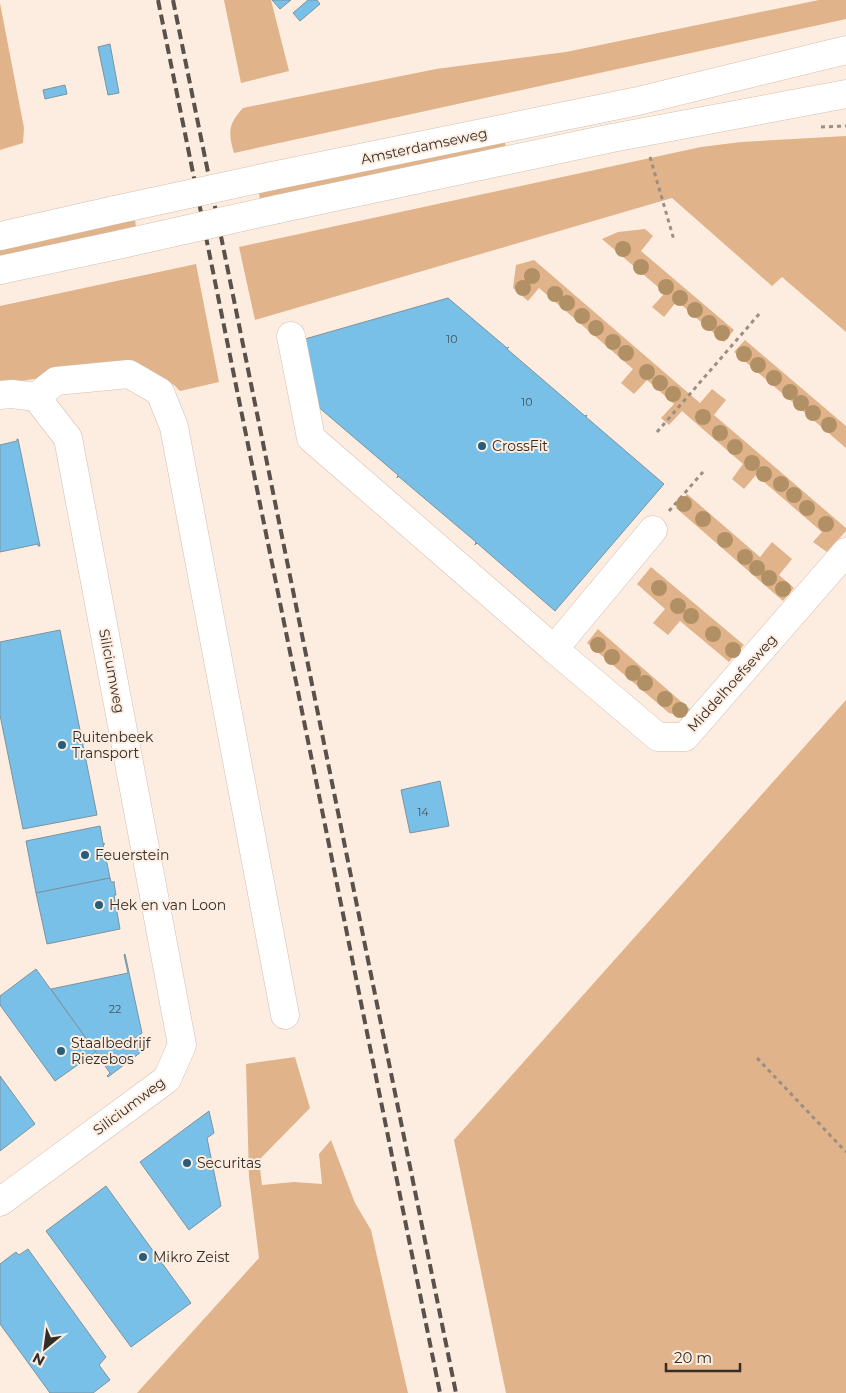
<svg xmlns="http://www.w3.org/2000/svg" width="846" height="1393" viewBox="0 0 846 1393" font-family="Montserrat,sans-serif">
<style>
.green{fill:#e0b38a}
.building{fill:#78c0e7;stroke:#7d939f}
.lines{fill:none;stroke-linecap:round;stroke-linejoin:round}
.minor-casing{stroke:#d2bfaf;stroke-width:29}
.major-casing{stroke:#d2bfaf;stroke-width:29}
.path{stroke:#9a8f85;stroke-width:3;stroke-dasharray:4 4;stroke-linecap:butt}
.minor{stroke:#fff;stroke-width:28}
.major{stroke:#fff;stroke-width:28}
.rail{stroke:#5a524a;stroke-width:4;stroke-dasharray:10 5;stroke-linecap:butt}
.major-bridge-casing{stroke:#d2bfaf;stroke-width:29;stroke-linecap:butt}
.major-bridge{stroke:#fff;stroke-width:28}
.tree{fill:#b29066}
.poi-dot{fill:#285e79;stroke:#fdede0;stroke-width:2}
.labels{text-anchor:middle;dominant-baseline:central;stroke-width:4;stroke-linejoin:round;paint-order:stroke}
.number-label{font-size:11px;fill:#455257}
.street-label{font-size:14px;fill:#342d27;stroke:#fdede0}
.poi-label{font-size:14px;fill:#342d27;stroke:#fdede0;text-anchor:start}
</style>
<rect width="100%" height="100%" fill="#fdede0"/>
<g class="green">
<path d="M224,0H271L289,71L241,83Z"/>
<path d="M819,0H846V19L234,153C228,133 228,124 243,108L436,69L566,52Z"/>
<path d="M0,3L24,128L23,143L0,150Z"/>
<path d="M846,136V332L782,277L772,286L672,198L255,320L239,247L701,147L741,142Z"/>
<path d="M504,139L506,147L260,201L259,193Z"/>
<path d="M135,220L136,227L0,257V250Z"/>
<path d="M645,229L653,236L641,251L734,330L724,342L677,301L664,317L652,307L665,293L602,239L618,232Z"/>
<path d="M534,260L700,403L712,389L726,400L714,415L846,528V531L827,552L813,542L822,532L756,475L744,489L732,479L743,464L682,411L669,425L661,418L674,404L647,380L634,394L621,383L633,369L539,288L528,301L513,288L516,265Z"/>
<path d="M196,264L219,382L180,391L174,385L159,376L124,366L0,384V306Z"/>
<path d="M745,340L846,426V448L734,352Z"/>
<path d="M687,494L760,557L772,542L792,559L779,575L794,588L783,601L676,508Z"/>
<path d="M651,567L744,645L729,662L680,621L668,635L653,623L665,609L637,584Z"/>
<path d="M598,629L600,631L692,711L681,716L669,713L587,643Z"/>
<path d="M846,700V1393H506L454,1140Z"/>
<path d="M295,1057L310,1108L259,1160L262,1185L294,1182L322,1184L319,1154L331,1140L355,1203L371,1230L408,1393H137L259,1258L249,1177L246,1064Z"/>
</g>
<g class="building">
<path d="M272,0H291L280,9Z"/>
<path d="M308,0H317L320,4L300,21L293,13Z"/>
<path d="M110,44L119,93L108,95L98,47Z"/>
<path d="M65,85L67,94L45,99L43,90Z"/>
<path d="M448,298L507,348L509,347L507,349L585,416L587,415L586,417L664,484L555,611L477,543L475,545L476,542L398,476L397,478L398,475L316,405L305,339Z"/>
<path d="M17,439H18L40,546H38V544L0,552V445L17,441Z"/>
<path d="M60,630L97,815L23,829L0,715V642Z"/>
<path d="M440,781L449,826L410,833L401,790Z"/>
<path d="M100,826L103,843L105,844H103L110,878L36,893L26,841Z"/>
<path d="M110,878L111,882H115L114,883L116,895H114L120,929L47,944L36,893Z"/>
<path d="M125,954L142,1033L135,1038L143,1049H145L108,1077L107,1076L110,1073L51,989L128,973L124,955Z"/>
<path d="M36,969L96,1052L55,1081L0,1005V996Z"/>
<path d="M0,1076L35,1124L0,1151Z"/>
<path d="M209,1111L214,1133L207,1138L221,1206L189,1230L140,1162Z"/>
<path d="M106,1186L191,1303L131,1347L46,1231Z"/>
<path d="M28,1249L106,1357L99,1365L110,1380L93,1393H50L0,1324V1264L16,1252L19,1255Z"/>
</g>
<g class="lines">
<g class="minor-casing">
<g id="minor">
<path d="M291,336L311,438L554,649L653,530"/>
<path d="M0,395L12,394L36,397L68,438L182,1045L167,1079L0,1202"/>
<path d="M36,397L56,381L129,374L160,392L174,427L285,1015"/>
<path d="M554,649L658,737H685L846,552"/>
</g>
</g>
<g class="major-casing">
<g id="major">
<path d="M272,176L638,101L846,50"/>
<path d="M278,209L612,138L846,94"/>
<path d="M0,236L115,210"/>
<path d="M0,270L122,244"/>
</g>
</g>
<g class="path">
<path d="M821,127L846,126"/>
<path d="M650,157L674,240"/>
<path d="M657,432L760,313"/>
<path d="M669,511L703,472"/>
<path d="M757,1058L846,1152"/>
</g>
<use href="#minor" class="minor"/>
<use href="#major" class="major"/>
<g class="rail">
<path d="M158,0L440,1393"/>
<path d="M173,0L456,1393"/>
</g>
<g class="major-bridge-casing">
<g id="major-bridge">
<path d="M115,210L272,176"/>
<path d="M122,244L278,209"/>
</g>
</g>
<use href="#major-bridge" class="major-bridge"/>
</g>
<g class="tree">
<circle cx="623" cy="249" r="8"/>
<circle cx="641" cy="267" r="8"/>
<circle cx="532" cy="276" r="8"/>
<circle cx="666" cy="287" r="8"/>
<circle cx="523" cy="288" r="8"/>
<circle cx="555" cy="294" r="8"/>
<circle cx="680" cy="298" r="8"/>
<circle cx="567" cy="303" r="8"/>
<circle cx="695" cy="310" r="8"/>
<circle cx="582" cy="316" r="8"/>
<circle cx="709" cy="323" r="8"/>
<circle cx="596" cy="328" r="8"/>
<circle cx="722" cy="333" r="8"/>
<circle cx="613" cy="342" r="8"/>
<circle cx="626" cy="353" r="8"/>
<circle cx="744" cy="354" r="8"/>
<circle cx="758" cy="365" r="8"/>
<circle cx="647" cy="372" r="8"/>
<circle cx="774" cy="378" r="8"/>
<circle cx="660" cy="383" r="8"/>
<circle cx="790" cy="392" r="8"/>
<circle cx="673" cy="394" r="8"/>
<circle cx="801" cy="403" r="8"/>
<circle cx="813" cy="413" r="8"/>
<circle cx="703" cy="417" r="8"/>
<circle cx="829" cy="425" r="8"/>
<circle cx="720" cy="433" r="8"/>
<circle cx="735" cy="447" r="8"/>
<circle cx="752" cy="463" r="8"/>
<circle cx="764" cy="474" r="8"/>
<circle cx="781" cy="484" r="8"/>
<circle cx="794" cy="495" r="8"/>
<circle cx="684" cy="504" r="8"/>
<circle cx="807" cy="508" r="8"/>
<circle cx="703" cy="519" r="8"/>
<circle cx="826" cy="524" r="8"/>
<circle cx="725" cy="540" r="8"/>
<circle cx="745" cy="557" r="8"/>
<circle cx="757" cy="568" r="8"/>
<circle cx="769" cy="578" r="8"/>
<circle cx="659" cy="588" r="8"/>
<circle cx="783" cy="589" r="8"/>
<circle cx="678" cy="606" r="8"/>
<circle cx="691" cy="616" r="8"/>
<circle cx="713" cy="634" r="8"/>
<circle cx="598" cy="645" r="8"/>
<circle cx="733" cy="650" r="8"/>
<circle cx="612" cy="657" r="8"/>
<circle cx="633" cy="673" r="8"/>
<circle cx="645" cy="683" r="8"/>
<circle cx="665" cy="699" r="8"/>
<circle cx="680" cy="710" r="8"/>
</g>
<g class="poi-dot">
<circle cx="482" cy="446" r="5"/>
<circle cx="62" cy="745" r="5"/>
<circle cx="85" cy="855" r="5"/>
<circle cx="99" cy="905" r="5"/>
<circle cx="61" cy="1051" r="5"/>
<circle cx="187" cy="1163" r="5"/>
<circle cx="143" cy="1257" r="5"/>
</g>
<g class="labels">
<g class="number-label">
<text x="452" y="339">10</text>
<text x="527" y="402">10</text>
<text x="423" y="812">14</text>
<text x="115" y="1009">22</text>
</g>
<g class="street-label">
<text transform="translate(424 146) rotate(-12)">Amsterdamseweg</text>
<text transform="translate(112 671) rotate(79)">Siliciumweg</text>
<text transform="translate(732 683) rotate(-48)">Middelhoefseweg</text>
<text transform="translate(129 1106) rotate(-37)">Siliciumweg</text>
</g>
<g class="poi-label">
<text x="492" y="446">CrossFit</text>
<text x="72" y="737">Ruitenbeek<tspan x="72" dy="16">Transport</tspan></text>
<text x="95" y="855">Feuerstein</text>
<text x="109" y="905">Hek en van Loon</text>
<text x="71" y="1043">Staalbedrijf<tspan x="71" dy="16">Riezebos</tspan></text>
<text x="197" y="1163">Securitas</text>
<text x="153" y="1257">Mikro Zeist</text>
</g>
</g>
<g transform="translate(45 1348) rotate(209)" stroke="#fdede0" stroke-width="4" paint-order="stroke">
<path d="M0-4L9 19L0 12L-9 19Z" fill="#342d27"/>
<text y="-8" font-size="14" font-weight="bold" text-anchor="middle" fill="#342d27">N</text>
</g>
<path d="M666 1363v8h74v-8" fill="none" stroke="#342d27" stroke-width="2.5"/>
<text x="674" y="1363" font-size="15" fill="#342d27" stroke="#fdede0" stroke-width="4" paint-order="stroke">20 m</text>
</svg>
